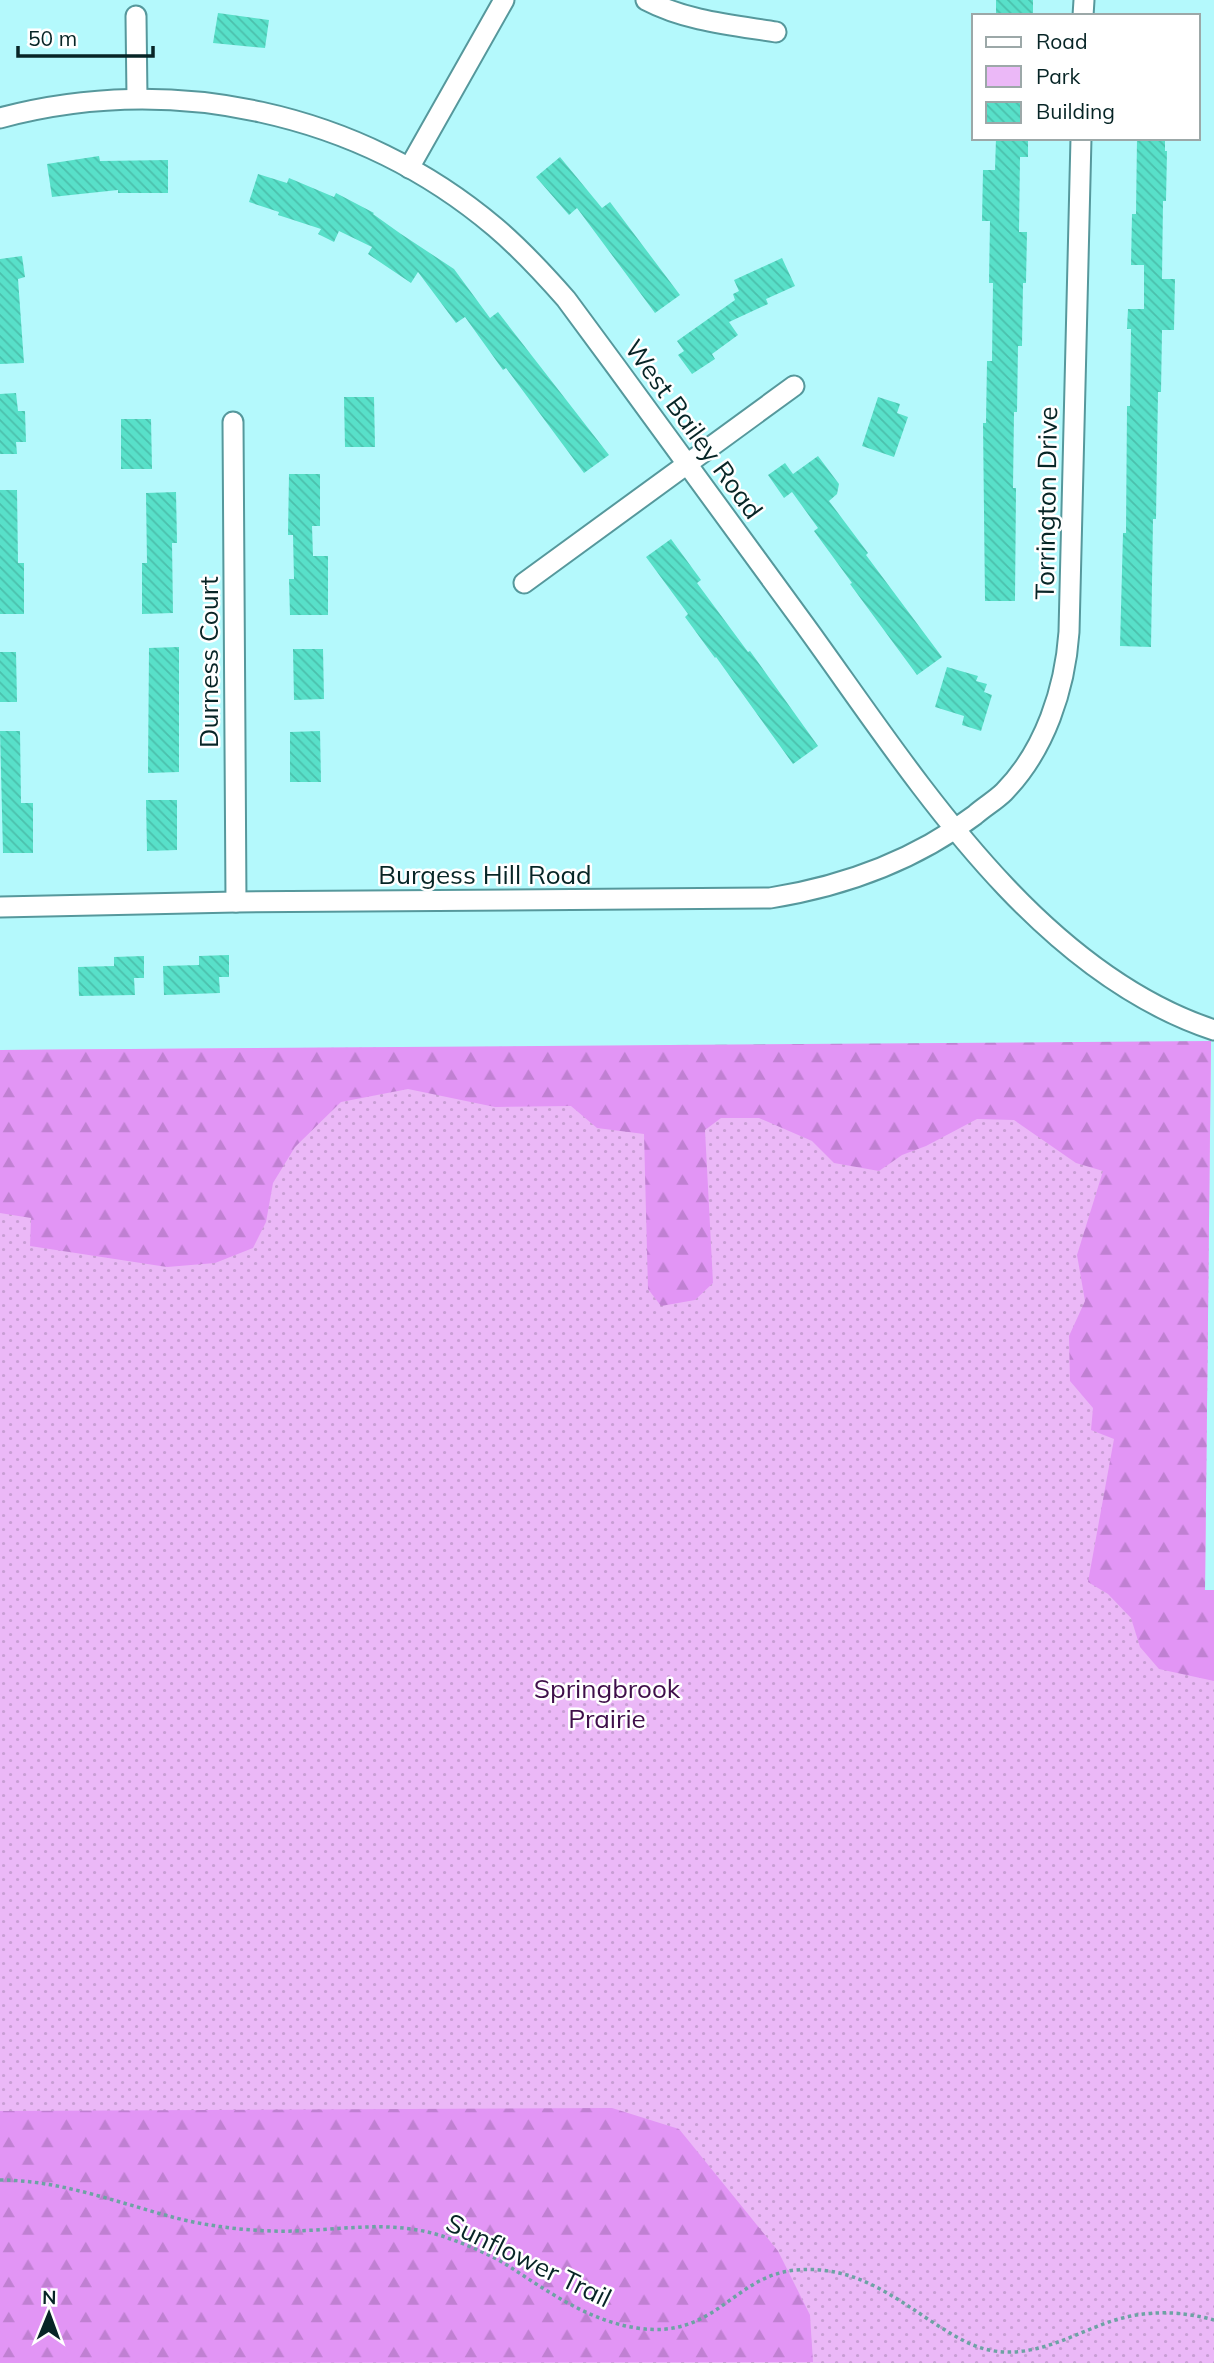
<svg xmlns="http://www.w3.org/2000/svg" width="1214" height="2363" viewBox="0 0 1214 2363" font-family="Mulish,sans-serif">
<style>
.green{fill:url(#green-dots)}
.forest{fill:url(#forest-firs)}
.building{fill:url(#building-back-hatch)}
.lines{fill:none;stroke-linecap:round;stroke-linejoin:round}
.minor-casing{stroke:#56989c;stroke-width:23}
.path{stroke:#6da2a4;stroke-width:3.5;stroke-dasharray:3.5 3.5;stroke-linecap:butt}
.minor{stroke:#fff;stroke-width:19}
.labels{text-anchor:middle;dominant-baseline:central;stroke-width:5;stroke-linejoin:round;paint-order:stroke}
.street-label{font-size:26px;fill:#072526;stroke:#fff}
.park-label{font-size:26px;fill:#3f0f4a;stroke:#fff}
</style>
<defs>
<pattern id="green-dots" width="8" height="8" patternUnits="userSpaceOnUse" patternTransform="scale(1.75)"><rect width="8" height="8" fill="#ebb8f7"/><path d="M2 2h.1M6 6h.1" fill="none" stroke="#c89ed4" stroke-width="1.8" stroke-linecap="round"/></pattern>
<pattern id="forest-firs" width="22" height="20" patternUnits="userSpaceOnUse" patternTransform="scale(1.75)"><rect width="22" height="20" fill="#e295f5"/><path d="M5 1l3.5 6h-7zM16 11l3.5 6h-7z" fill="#c080d2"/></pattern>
<pattern id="building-back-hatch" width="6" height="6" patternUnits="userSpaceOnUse" patternTransform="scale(1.75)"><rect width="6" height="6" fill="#58e0c9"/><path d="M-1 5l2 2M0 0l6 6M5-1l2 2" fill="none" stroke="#4bc0ac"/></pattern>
</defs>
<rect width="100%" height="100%" fill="#b4f9fc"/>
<path class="green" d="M1211,1042L1205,1590H1214V2363H0V1050Z"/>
<g class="forest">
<path d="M1211,1041L1205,1590H1214V1681L1159,1669L1140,1647L1131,1618L1108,1594L1088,1582L1114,1439L1091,1430L1093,1408L1070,1381L1069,1336L1085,1301L1077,1255L1103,1171L1076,1163L1014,1120L977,1119L926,1146L902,1155L879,1171L834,1163L812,1141L759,1118H721L705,1130L713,1283L695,1300L661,1306L648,1289L644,1134L597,1128L571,1106L495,1107L408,1089L341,1102L295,1147L273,1183L266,1222L253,1248L215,1263L167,1267L30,1246L31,1218L0,1213V1050Z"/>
<path d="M612,2108L679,2129L778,2251L810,2315L813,2362L0,2363V2111Z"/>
</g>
<g class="building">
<rect x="996" y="0" width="37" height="16"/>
<path d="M218,13L269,20L265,48L213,43Z"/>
<path d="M996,138H1028V157H1020L1019,232H1027L1026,283H1023L1022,346H1018L1017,412H1014L1013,488H1016L1015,601H985L983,423H986L987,361H992L993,283H989L990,221H982L983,170H995Z"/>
<path d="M1137,138H1165V151H1167L1166,201H1163L1162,279H1175L1174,330H1162L1161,392H1158L1156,519H1153L1151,647L1120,646L1123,533H1126L1127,406H1130L1131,329H1127L1128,309H1144V265H1131L1132,214H1136Z"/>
<path d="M99,156L100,161L168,160V193H118V190L52,197L47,164Z"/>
<path d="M560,157L602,208L610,202L680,295L655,313L577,208L569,215L536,177Z"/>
<path d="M258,174L287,183L289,178L334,197L336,193L374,213L373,214L401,234L454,269L490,318L498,312L609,455L584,473L506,368L503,370L465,317L456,323L418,272L411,283L368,254L372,247L339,231L334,242L318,234L321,229L278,215L279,212L249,202Z"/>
<path d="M22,256L25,277L18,279L24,363L0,364V259Z"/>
<path d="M782,258L795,286L766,299L768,304L729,322L738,335L712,354L715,359L692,374L678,355L684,351L677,341L735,300L733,294L739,291L734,280Z"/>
<path d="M16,393L18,411H25L26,442H16L17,454H0V394Z"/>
<path d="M344,397H374L375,447H345Z"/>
<path d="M878,397L900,404L897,413L908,417L894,457L862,446Z"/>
<path d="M121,419H151L152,469H121Z"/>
<path d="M818,456L839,484L837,494L829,501L868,553L866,555L942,657L917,675L850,584L852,583L814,531L818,528L792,492L784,498L768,475L785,463L793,474Z"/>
<path d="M289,474H320V526H312L313,556H328V615H290L289,579H294L293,535H288Z"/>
<path d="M0,490H17L18,563H24V614H0Z"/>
<path d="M176,492L177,543H172L173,613L142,614V563H147L146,493Z"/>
<path d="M671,539L701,580L697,583L748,652L750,651L818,746L793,764L716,657L715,658L685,617L688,614L646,557Z"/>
<path d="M179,647V772L148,773L149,648Z"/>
<path d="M293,649H323L324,699L294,700Z"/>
<path d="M0,652H16L17,702H0Z"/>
<path d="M947,667L978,676L976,681L987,684L984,692L992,695L981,731L962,725L964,716L935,707Z"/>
<path d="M0,731H20L21,803H33V853H3Z"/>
<path d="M320,731L321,782H290V732Z"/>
<path d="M146,800H177V850L147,851Z"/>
<path d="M229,955V977H219L220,993L164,995L163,966L199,965V956Z"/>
<path d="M144,956V978H134L135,995L79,996L78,967L114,966V957Z"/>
</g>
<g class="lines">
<g class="minor-casing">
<g id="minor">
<path d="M646,0C686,21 732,25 776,32"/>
<path d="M136,16L137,98"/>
<path d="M1083,16L1084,0"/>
<path d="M0,118C172,72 359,112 495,227C521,249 544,274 566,299C646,407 725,516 804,624C911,771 1032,970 1214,1030"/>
<path d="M409,168L504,0"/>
<path d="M233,422L236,902"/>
<path d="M524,583L794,386"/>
<path d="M0,907L236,902L770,898C845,886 914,861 975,815C984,807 996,800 1004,792C1045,750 1065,689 1069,632L1081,138"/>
</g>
</g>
<path class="path" d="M0,2180C60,2180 119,2203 176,2218C208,2226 240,2230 272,2231C331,2233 387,2217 445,2237C467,2245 490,2254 510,2267C549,2292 589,2321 637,2328C716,2340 732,2276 796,2270C854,2265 891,2295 937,2325C953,2335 970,2346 989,2350C1031,2359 1068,2337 1106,2323C1142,2310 1178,2310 1214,2320"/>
<use href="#minor" class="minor"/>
</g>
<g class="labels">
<g class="street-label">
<text transform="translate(694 429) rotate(54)">West Bailey Road</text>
<text transform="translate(1046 503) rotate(-89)">Torrington Drive</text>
<text transform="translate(208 662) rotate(-90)">Durness Court</text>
<text x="485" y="874">Burgess Hill Road</text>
<text transform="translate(529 2260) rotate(26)">Sunflower Trail</text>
</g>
<g class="park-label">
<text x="607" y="1688">Springbrook<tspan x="607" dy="30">Prairie</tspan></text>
</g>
</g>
<rect x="972" y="14" width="228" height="126" fill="#ffffff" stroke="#9ca8a8" stroke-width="2"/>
<rect x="986" y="37" width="35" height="10" fill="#ffffff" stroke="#9ca8a8" stroke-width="2"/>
<text x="1036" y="49" font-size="21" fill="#072526">Road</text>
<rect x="986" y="66" width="35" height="21" fill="#ebb8f7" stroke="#9ca8a8" stroke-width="2"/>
<text x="1036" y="84" font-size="21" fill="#072526">Park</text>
<rect x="986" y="102" width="35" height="21" fill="url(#building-back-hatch)" stroke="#9ca8a8" stroke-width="2"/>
<text x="1036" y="119" font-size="21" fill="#072526">Building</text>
<g transform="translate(49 2314) rotate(1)" stroke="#ffffff" stroke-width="5" paint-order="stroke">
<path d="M0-5L12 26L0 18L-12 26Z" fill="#072526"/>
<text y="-10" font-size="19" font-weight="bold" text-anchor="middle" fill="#072526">N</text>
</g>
<path d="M18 46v10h135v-10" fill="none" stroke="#072526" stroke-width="3.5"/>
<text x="28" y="46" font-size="21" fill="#072526" stroke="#ffffff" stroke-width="5" paint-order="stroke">50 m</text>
</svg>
